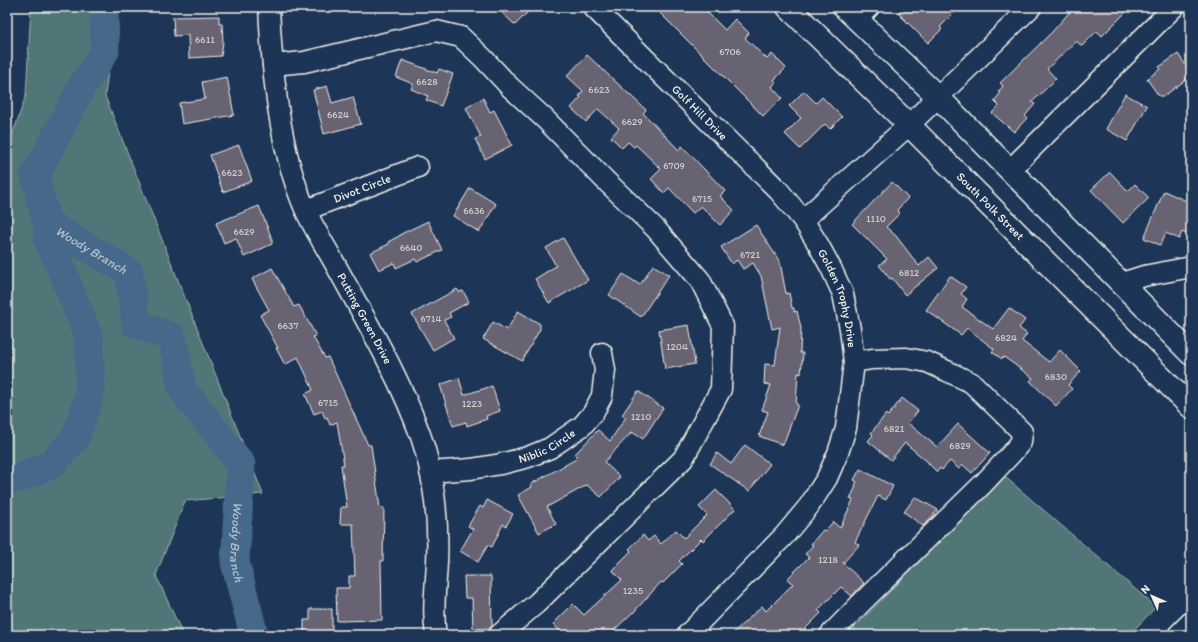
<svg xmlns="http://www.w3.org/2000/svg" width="1198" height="642" viewBox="0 0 1198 642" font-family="Itim,sans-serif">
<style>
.green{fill:#517678;stroke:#a2b4b0}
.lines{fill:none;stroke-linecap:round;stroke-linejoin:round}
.river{stroke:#44688b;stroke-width:29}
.building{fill:#676373;stroke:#f4f1e8}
.minor-casing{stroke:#f4f1e8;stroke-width:23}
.major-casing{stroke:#f4f1e8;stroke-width:25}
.minor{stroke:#1d3557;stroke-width:20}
.major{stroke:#1d3557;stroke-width:22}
.labels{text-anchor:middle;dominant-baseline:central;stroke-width:3.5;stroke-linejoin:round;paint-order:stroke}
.number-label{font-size:10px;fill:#d1cecb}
.street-label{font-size:12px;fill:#f4f1e8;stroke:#1d3557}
.water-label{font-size:13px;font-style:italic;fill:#b6c1c7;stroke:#1d3557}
</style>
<rect width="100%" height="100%" fill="#1d3557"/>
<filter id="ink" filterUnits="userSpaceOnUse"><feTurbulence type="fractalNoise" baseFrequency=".025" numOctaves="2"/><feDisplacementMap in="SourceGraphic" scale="8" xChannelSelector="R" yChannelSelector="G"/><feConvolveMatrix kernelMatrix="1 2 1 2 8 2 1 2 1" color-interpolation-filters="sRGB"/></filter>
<g filter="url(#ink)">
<g class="green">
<path d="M31,7H116L105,96L263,494L185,501L156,575L183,635H7V151L26,95Z"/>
<path d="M1004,476L1156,607L1129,635H847Z"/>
</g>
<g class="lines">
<g class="river">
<path id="s1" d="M47,223L129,272L136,324L172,337L182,389L241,464L235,562L254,635"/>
<path d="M7,480L20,478L52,464L76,437L90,393L89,338L64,275L48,240L47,223L35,176L80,90L105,51L104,7"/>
</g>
</g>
<g class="building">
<path d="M496,7H533L515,25Z"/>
<path d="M654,7H702L725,30L735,19L749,33L745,38L767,59L772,54L786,68L774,80L776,82L772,87L782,98L763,116Z"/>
<path d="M905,7H960L940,27L942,29L928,43L898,13Z"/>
<path d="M1074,7H1131L1102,36L1097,31L1082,46L1076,41L1047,69L1056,79L1032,102L1035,104L1025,116L1027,118L1014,132L992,113L999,106L994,101L1000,94L998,92L1003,86L1000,83L1052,32Z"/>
<path d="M219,16V24H222L223,42L221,56L189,58L188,35L174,36L173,17Z"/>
<path d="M1178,54L1191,73V76L1164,96H1159L1147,79L1160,69L1159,67Z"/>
<path d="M587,55L646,110L643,113L679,150L682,146L725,191L720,196L734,210L720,225L701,206L693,213L669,188L664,193L651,179L661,169L636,145L634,147L628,142L622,148L611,137L619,128L598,109L586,122L571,108L581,97L579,96L583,91L567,76Z"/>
<path d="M402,60L437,73L439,69L453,74L441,106L426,100L428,96L411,89L413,84L396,77Z"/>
<path d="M227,77L234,115L182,124L179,103L205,99L202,82Z"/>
<path d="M327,86L332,103L353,97L361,124L324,134L313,90Z"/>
<path d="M804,91L816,103L822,97L842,117L830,129L825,124L800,149L785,134L801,118L789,106Z"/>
<path d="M1125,94L1147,106L1127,141L1106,129Z"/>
<path d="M483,98L490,112L494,110L512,145L485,159L475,139L481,137L466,108Z"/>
<path d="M239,145L252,181L223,192L210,155Z"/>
<path d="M1110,172L1128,191L1135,184L1149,198L1123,223L1091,190Z"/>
<path d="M892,182L908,198L897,210L900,213L886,227L896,236L919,266L929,257L938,268L905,295L892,278L890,279L879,265L887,259L852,224Z"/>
<path d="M470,188L496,204L479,232L453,216Z"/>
<path d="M1164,191L1191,203V236L1182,232L1179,239L1166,233L1160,245L1144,238Z"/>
<path d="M259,206L272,239V244L244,257L236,238L224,243L216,223Z"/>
<path d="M428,221L442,250L417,262L415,259L396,268L394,263L379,270L370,253L389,244L388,242L401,235V234Z"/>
<path d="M756,225L780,262L786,294L789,293L792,308H794V312L797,311L801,328L800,353H803L801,374L798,373L796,404L798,405L783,445L759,436L768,412L762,410L771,385L764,384L765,364L775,365L780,327L772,329L761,276L753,263L743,269L737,260L732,264L721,247Z"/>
<path d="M563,238L588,280L549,303L535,279L556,266L546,248Z"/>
<path d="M653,265L669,275L641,317L609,295L623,274L640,285Z"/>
<path d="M272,268L294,307L299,305L316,336L313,337L325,358L328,357L368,445H371L380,508H384L383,561H381L382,620L337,621L336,588H349V576H355L353,524H340L341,507H347L341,465H344L337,422L330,425L327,417L325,418L322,411L314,414L305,394L313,390L298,357L285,365L276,348H278L260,315L269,310L252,279Z"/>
<path d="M950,276L966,287L961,294L967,299L962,307L993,329L1009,308L1025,320L1019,328L1027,334L1022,341L1049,362L1060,350L1081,371L1068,385L1072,389L1056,406L1030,381L1033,378L1004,357L1002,359L992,352L994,349L967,328L961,335L926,310Z"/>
<path d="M457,289L459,292L463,291L469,302L449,313L451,317L444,320L454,338L433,350L412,314Z"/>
<path d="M518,311L540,324V329L522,361L483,339L493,322L507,330Z"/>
<path d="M689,325L695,364L665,369L659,330Z"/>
<path d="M459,378L464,395L492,386L500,411L486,416L487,419L467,426L466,422L453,426L440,385Z"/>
<path d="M638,391L663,408L643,439L632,432L604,462L620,477L601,497L587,485L547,507L556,524L539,533L518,495L532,487L531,484L578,458L575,454L598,430L610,441L626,417L622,415Z"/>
<path d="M902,398L918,411L908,423L937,447L958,424L990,453L972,473L963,465L959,469L950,461L942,470L940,468L937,472L928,463H929L905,443L891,460L868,441L873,435L871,433L886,414L888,416Z"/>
<path d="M745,445L770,464L749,491L710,464L717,453L731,464Z"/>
<path d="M860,469L893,486L886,500L878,496L855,542L859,545L843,563L864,583L852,596L841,587L818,610L821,613L799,635H731L762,606L766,611L793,584L787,579L809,557L805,554L813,545L811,544L823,530L825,531L833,522L840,528L853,500L850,499L856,486L855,485L857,482L854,480Z"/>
<path d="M716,490L735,509L703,541L701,539L679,561L682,564L663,583L661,582L633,613V612L609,635H564L553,624L573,604L584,615L622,580L612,570L631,551L629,549L643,535L648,541L654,536L661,544L676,530L684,538L707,515L699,507Z"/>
<path d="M915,497L938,510L923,526L904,512Z"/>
<path d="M487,500L513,514L506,526L503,524L492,547L488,545L478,562L460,551L473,529L468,526L480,506L483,508Z"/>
<path d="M464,576H491L492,626L490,628L473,629L472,598H465Z"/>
<path d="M310,609H332V635H304V620H310Z"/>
</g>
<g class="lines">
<g class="minor-casing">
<g id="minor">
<path id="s2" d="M269,7C272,72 279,149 305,209C313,227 324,244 334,262C365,319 399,375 421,437C434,474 439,523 437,562C436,586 432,611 436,635"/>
<path id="s3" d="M593,7L779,191L803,220L818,244L831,268L843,294L850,329L854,362L846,428L838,453L827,478L809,506L784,536L687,635"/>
<path d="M857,19L869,7"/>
<path d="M273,65L304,62L436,31L461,37L483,58L510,87L545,119L606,181L655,228L700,280L723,326L721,389L683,459L537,603L499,635"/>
<path d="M1010,170L1174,7"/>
<path id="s4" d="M306,210L418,167"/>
<path d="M803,220L909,125L1031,7"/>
<path d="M1122,283L1144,276L1191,267"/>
<path id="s5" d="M430,472L471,469L501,464L528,457L550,448L582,426L593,413L602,396L605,370L602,353"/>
<path d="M830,635L864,600L984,483L1012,453L1021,442L1022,432L972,383L947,371L927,362L906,358L872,359L854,362"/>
<path d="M1178,635L1191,622"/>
</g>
</g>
<g class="major-casing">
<g id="major">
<path id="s6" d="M788,7L909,125L1191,407"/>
<path d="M844,7L937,96L1191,354"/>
</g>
</g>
<use href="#minor" class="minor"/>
<use href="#major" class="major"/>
</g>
</g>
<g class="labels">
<g class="number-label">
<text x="205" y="39">6611</text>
<text x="730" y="51">6706</text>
<text x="427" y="81">6628</text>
<text x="599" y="89">6623</text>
<text x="338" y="114">6624</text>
<text x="632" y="121">6629</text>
<text x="674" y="165">6709</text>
<text x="232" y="172">6623</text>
<text x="702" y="198">6715</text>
<text x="474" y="210">6636</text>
<text x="876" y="218">1110</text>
<text x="244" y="231">6629</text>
<text x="411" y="247">6640</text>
<text x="750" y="254">6721</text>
<text x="909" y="272">6812</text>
<text x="431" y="318">6714</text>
<text x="288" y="325">6637</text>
<text x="1006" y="337">6824</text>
<text x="677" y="346">1204</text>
<text x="1056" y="376">6830</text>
<text x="328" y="402">6715</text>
<text x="472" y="403">1223</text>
<text x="641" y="416">1210</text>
<text x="894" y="428">6821</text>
<text x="960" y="445">6829</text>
<text x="828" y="559">1218</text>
<text x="633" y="590">1235</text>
</g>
<g class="street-label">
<text stroke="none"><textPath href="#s3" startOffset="150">Golf Hill Drive</textPath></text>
<text stroke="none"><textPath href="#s4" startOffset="60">Divot Circle</textPath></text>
<text stroke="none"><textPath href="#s6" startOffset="284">South Polk Street</textPath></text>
<text stroke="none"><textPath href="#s3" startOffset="386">Golden Trophy Drive</textPath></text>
<text stroke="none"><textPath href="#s2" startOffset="331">Putting Green Drive</textPath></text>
<text stroke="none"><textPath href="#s5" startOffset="121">Niblic Circle</textPath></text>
</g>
<g class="water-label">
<text stroke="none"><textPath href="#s1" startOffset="52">Woody Branch</textPath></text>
<text stroke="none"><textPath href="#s1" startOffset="413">Woody Branch</textPath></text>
</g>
</g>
<rect width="1198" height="642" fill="none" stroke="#1d3557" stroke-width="24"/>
<rect x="12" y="12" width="1174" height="618" fill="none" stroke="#f4f1e8" stroke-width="1.5" filter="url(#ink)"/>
<g transform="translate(1152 596) rotate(315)" stroke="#1d3557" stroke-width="3" paint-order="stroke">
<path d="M0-3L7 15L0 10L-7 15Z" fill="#f4f1e8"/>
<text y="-6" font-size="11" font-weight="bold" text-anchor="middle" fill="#f4f1e8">N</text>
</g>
</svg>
